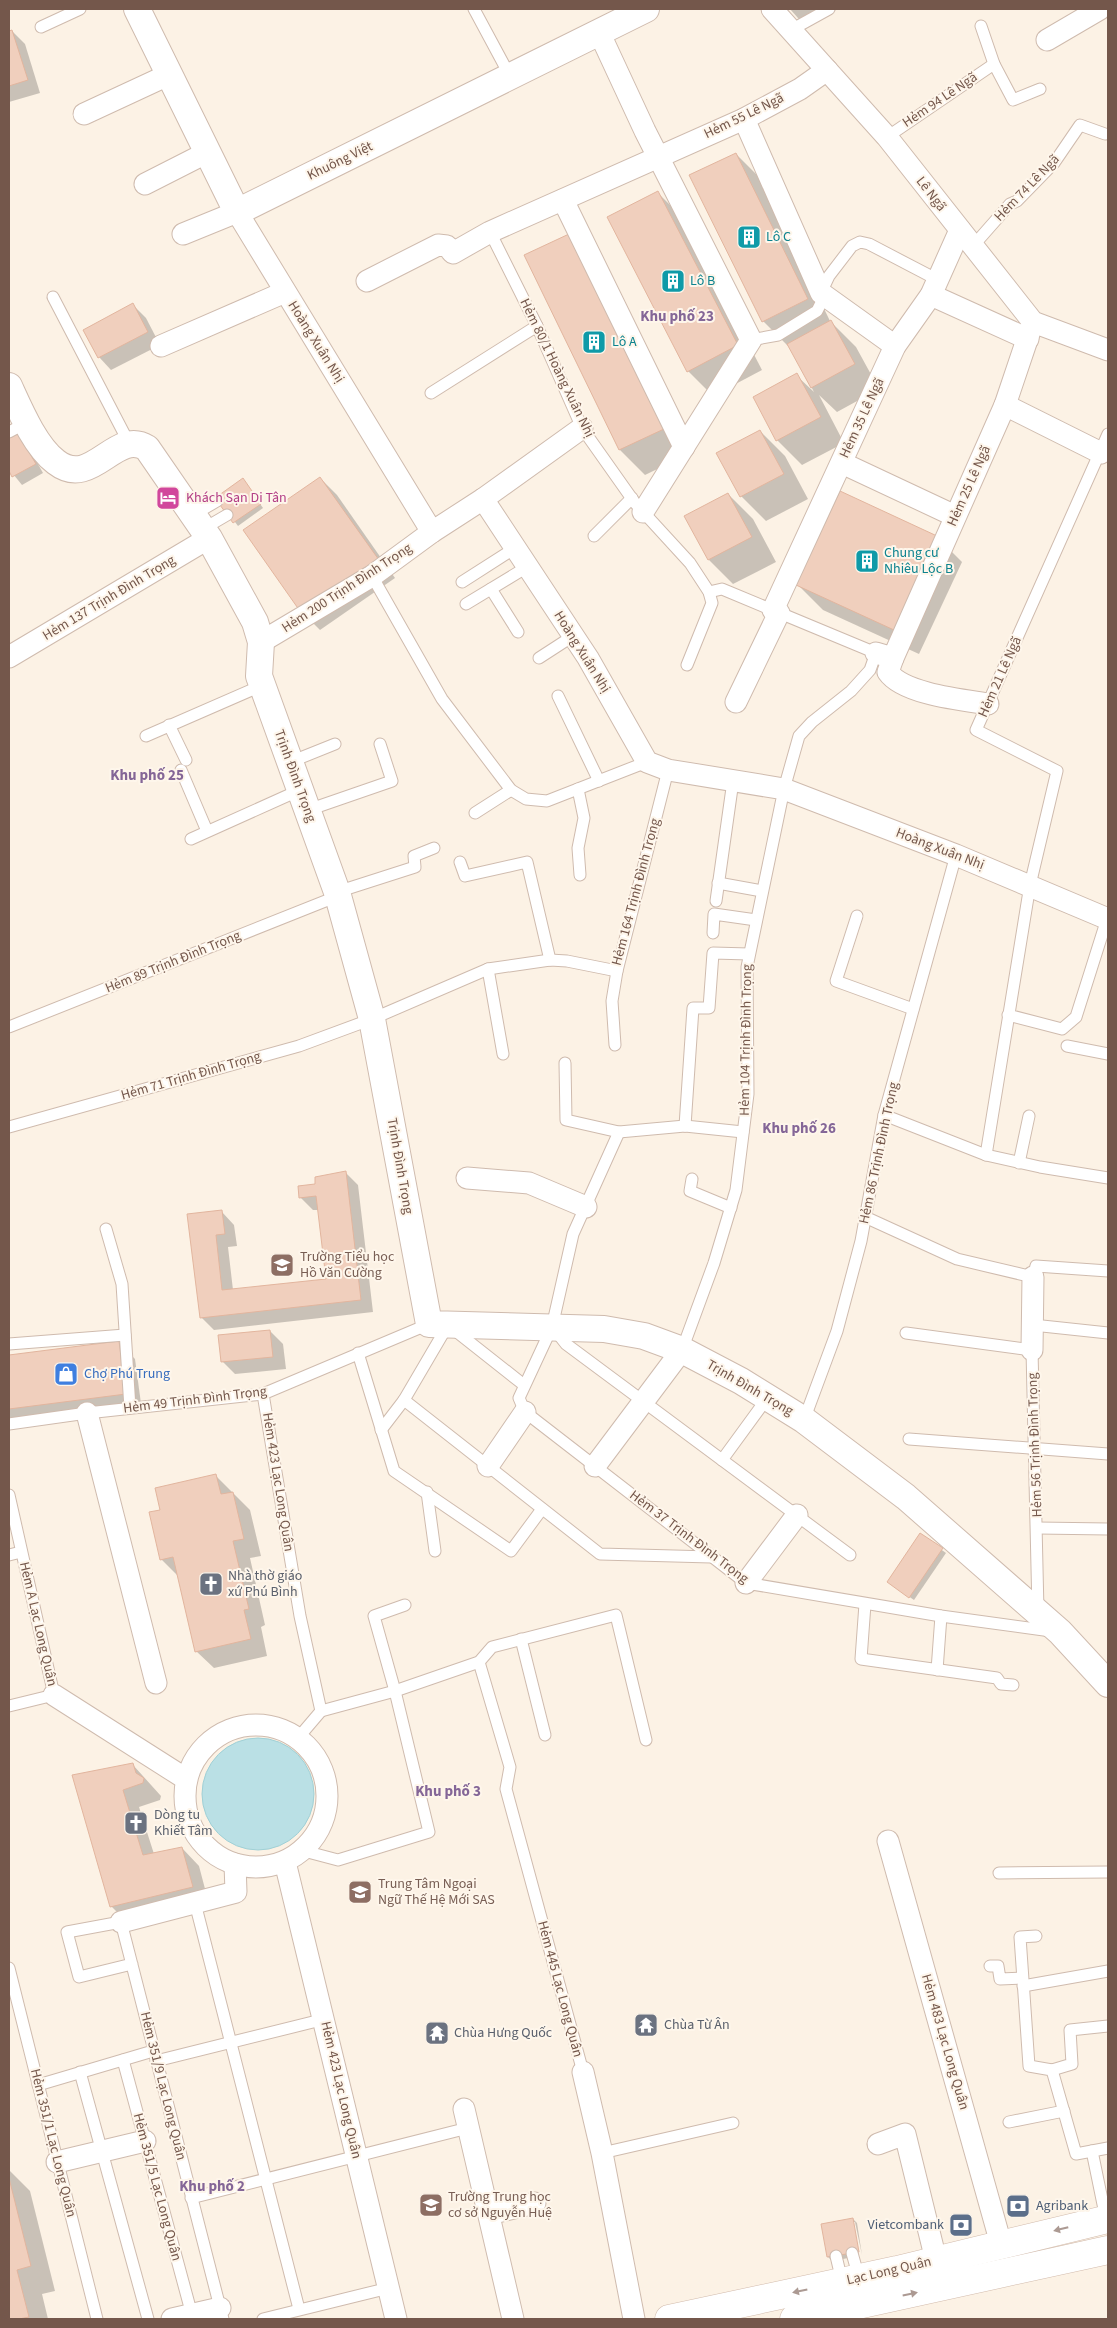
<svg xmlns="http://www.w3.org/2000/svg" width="1117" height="2328" viewBox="0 0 1117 2328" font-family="'Source Sans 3',sans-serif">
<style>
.water{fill:#bae0e5;stroke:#a0d0d6}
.shadow{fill:#0003}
.building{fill:#f0cfbd;stroke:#e2b59e}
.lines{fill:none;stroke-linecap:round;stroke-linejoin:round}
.service-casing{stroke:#cfbbae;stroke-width:13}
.minor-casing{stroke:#cfbbae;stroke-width:23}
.tertiary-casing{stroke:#cfbbae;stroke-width:28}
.secondary-casing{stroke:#d2bbac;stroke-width:29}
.service{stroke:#fff;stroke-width:11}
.minor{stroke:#fff;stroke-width:21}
.tertiary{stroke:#fff;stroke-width:26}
.secondary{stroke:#fff;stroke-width:28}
.oneway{fill:#ac9a93}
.labels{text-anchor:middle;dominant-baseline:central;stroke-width:4;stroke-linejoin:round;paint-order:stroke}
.street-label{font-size:14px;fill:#74574b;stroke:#fef6eb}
.culture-label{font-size:14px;fill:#0d838f;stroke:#fef6eb;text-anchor:start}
.hotel-label{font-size:14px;fill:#b23c85;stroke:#fef6eb;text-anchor:start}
.education-label{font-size:14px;fill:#785e54;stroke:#fef6eb;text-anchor:start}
.shop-label{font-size:14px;fill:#366cbe;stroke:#fef6eb;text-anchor:start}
.worship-label{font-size:14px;fill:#5b616d;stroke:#fef6eb;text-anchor:start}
.service-label{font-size:14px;fill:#4e5e75;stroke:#fef6eb;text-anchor:start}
.neighbourhood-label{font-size:15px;font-weight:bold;fill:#846697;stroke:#fef6eb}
</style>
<rect width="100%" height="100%" fill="#fcf2e5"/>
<circle class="water" cx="258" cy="1794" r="56"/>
<g class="shadow">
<path d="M790,9H838L805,26Z"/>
<path d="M12,31L25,44L40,93L9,102V32Z"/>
<path d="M736,154L761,179L830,321L856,347L879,389L837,412L819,395L844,443L802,465L777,440L796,375L814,392L789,345L788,346L763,321Z"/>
<path d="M658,193L683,218L762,370L713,396L688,371Z"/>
<path d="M526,255L688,454L645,475L620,450Z"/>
<path d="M133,305L146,318L160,345L111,370L99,357Z"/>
<path d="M760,431L785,456L808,499L766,521L741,496Z"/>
<path d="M18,435L26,443L43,473L22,485L9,469V440Z"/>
<path d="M320,478L337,495L395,578L320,630L303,613Z"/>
<path d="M246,484L263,508L238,526L217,498Z"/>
<path d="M728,494L753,519L776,562L733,584L709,560Z"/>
<path d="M937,537L962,562L919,654L823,610L798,585Z"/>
<path d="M345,1172L358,1185L373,1312L214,1330L201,1317L188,1216L222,1212L234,1225L237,1246L228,1247L233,1290L327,1280L319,1210H313L300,1197L316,1185Z"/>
<path d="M270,1331L283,1344L286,1369L235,1374L222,1361Z"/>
<path d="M118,1342L135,1359L142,1411L9,1419V1356Z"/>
<path d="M216,1476L250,1510L261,1556L250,1558L265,1625L261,1627L267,1656L214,1668L196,1651L179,1577L161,1559L162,1511Z"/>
<path d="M921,1535L946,1553L914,1600L892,1585Z"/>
<path d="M133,1765L161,1796L160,1800L139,1807L154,1854L182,1848L199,1866L209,1904L128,1923L111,1906L74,1776Z"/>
<path d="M9,2170L30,2191L55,2291L42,2294L48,2319H9Z"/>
<path d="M853,2219L857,2223L862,2255L855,2222H852L859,2256L832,2261L828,2257Z"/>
</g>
<g class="building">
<path d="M12,30L28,80L9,86V31Z"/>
<path d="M736,153L808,299L762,322L689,175Z"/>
<path d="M658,191L738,345L687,372L607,217Z"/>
<path d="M569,234L664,429L619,450L524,255Z"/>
<path d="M133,303L148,332L98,358L83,330Z"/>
<path d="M831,320L855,364L811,388L787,344Z"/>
<path d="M797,373L821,417L776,441L753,397Z"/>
<path d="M760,430L784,474L740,497L716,453Z"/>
<path d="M18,433L36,464L12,477L9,471V438Z"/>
<path d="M320,477L379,560L302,614L243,530Z"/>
<path d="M243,478L261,504L233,523L215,498Z"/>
<path d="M840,491L937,536L894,630L796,585Z"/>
<path d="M728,493L752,537L708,560L684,516Z"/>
<path d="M346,1171L361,1300L200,1318L187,1214L222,1210L225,1234L216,1235L222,1290L326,1279L316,1196L299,1198L298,1186L315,1184V1177Z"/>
<path d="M270,1330L273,1357L221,1362L218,1335Z"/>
<path d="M119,1341L126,1394L9,1409V1355Z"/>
<path d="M216,1474L221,1494L233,1492L244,1539L233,1541L249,1609L244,1610L251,1639L195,1652L173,1557L160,1560L149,1512L160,1510L155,1488Z"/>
<path d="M920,1533L943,1548L909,1598L887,1582Z"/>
<path d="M133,1763L136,1773L144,1778L143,1783L123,1790L143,1855L182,1847L193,1887L110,1907L72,1775Z"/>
<path d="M9,2178L31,2266L17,2270L29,2317L19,2319H9Z"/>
<path d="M853,2218L859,2252L827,2257L821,2224Z"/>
</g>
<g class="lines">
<g class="service-casing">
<g id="service">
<path d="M474,9L510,76"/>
<path d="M981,26L994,64L1013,100L1040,89"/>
<path d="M41,27L80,9"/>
<path d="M791,30L829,9"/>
<path d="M887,137L994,64"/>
<path d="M490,232L537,326L582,428L635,503L690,563L709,592L712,603L687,665"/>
<path d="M973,246L1010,204L1017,201L1054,163L1080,125L1105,134"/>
<path d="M53,297L129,443"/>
<path d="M751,340L778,335L817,311L821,303V293L829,276L852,246L860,242L869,244L938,280"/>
<path d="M431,393L537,326"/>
<path d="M9,432L26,423"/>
<path d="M193,515L217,501"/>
<path d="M203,529L227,515"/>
<path d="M594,536L632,498"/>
<path d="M372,576L442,699L511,790L526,799L547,801L647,762"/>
<path d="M462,582L515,548"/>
<path d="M491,589L518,632"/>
<path d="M466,604L527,567"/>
<path d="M539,658L573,636"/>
<path d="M558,696L599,781"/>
<path d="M169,725L186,760"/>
<path d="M146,736L263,685"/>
<path d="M290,762L335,744"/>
<path d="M181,770L207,831"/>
<path d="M578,789L584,818L578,848L580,875"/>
<path d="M308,810L392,781L380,744"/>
<path d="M475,813L511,790"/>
<path d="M191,839L300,790"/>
<path d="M460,862L465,876L527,862L550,960"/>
<path d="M718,883L762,891"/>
<path d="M337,892L415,867L414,856L434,848"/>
<path d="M716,901L733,781"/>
<path d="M857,916L836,981L913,1009"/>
<path d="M713,933L714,914L756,920"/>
<path d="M488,969L503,1054"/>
<path d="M1008,1015L1062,1029L1076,1017L1107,919"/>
<path d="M9,1027L338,896"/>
<path d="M615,1045L612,1001L617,971"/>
<path d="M1067,1046L1108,1054"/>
<path d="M565,1063L566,1120L619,1132L685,1126L743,1132"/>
<path d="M884,1115L986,1155L1040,1167L1108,1178"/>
<path d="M685,1126L693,1008H709L713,953L749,954"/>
<path d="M9,1127L299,1046L372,1019L488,969L550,960L567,961L617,971L668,770"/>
<path d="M619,1132L573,1234L552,1327L519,1398L525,1412L746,1583L941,1616L1051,1631"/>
<path d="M986,1155L1030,885L1057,771L976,730L1108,434"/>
<path d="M1019,1163L1029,1116"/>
<path d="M692,1179L690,1191L731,1208"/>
<path d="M865,1217L957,1259L1033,1277L1036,1266L1108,1271"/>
<path d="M106,1229L122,1284L130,1408"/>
<path d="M1033,1325L1108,1333"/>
<path d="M555,1330L566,1344L850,1555"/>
<path d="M906,1333L1032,1350L1038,1611"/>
<path d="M9,1344L125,1335"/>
<path d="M682,1350L714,1263L736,1190L748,1094L747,967L784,789L799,736L812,722L851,691L870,670L876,653L722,589L709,592"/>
<path d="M358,1353L394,1471L511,1551L542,1509"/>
<path d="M263,1394L300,1616L321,1711L298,1738"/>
<path d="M404,1400L600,1554L711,1557"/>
<path d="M804,1420L837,1331L861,1241L884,1115L956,855"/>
<path d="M9,1424L87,1413L263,1394L429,1324"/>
<path d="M381,1430L404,1400L448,1325L524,1385"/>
<path d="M909,1439L1108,1454"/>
<path d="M722,1460L768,1397"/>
<path d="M427,1492L435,1551"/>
<path d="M9,1495L54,1695L9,1706"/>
<path d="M1038,1528L1108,1529"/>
<path d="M9,1555L21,1552"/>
<path d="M865,1604L861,1659L997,1678L1001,1684L1013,1685"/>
<path d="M521,1639L545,1735"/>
<path d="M479,1662L510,1767L506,1789L583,2072"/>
<path d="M937,1670L941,1616"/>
<path d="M321,1711L395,1691L479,1662L492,1647L616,1615L646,1740"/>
<path d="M304,1851L338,1860L429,1832L395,1691L374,1616L405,1605"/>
<path d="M999,1873L1108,1872"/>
<path d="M195,1903L299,2309"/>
<path d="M1036,1936L1020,1937L1029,2066L1052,2070L1076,2154L1092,2151L1106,2219"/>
<path d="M132,1964L79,1977L67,1932L121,1922L223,2319"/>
<path d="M990,1966H998L1000,1979L1022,1978"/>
<path d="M9,1968L97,2319"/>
<path d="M1023,1986L1108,1971"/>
<path d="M123,2060L192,2315"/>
<path d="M156,2061L325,2019"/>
<path d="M1052,2070L1072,2064L1070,2030L1108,2026"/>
<path d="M80,2072L148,2319"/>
<path d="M38,2085L153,2051"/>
<path d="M1009,2122L1064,2111"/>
<path d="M1092,2151L1108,2148"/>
<path d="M602,2153L733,2123"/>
<path d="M191,2198L468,2128"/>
<path d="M852,2253L859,2278"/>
<path d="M836,2256L842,2281"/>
<path d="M263,2319L389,2288"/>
</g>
</g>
<g class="minor-casing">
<g id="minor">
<path d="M772,9L887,137L1033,322L1108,350"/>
<path d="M599,32L645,131L751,340L643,512"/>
<path d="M1047,40L1100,9"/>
<path d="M84,114L168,75"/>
<path d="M744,119L821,293L895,346"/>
<path d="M145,184L206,153"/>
<path d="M563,200L684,447"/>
<path d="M183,234L237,212L432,532L483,499L588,658L647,762L668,770L784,789L956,855L1108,919"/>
<path d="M367,281L438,245L447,246L453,253L490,232L744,119L800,89L827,70"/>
<path d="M931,295L1028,339"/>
<path d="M161,346L285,292"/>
<path d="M1005,405L1101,453"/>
<path d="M842,463L955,516"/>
<path d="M483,499L582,428"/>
<path d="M773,610L895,346L931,295L960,230"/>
<path d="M261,642L372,576L432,532"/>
<path d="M876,653L893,658L1005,405L1033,322"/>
<path d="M9,657L209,538"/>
<path d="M893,658L888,672C903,694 963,700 988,704"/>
<path d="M736,702L779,613"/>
<path d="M467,1178L529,1183L586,1207"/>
<path d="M1032,1350L1033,1277"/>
<path d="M87,1413L156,1683"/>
<path d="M488,1466L525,1412"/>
<path d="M595,1466L682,1350"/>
<path d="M746,1583L797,1515"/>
<path d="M54,1695L186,1779"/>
<circle cx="256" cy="1796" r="71"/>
<path d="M888,1841L1001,2244"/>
<path d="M285,1862L396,2319"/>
<path d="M121,1922L236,1892L235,1864"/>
<path d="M583,2072L602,2153L634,2319"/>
<path d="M464,2109L513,2319"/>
<path d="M878,2144L905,2134L936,2260"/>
<path d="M57,2162L145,2141"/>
<path d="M489,2214L535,2203"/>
<path d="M172,2319L220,2308"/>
</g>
</g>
<g class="tertiary-casing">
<g id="tertiary">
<path d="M137,9L237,212L646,9"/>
<path d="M9,386C20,410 35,446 56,462C92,490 115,428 147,448L209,538L255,622L261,642L259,676L337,892L372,1019L429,1324L604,1329L644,1336L682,1350L741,1381L804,1420L906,1497L1060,1632L1108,1684"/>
</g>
</g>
<g class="secondary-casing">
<g id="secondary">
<path d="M669,2319L897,2270L1108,2219"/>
<path d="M794,2319L1108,2250"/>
</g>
</g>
<use href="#service" class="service"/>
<use href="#minor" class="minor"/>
<use href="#tertiary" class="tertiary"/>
<use href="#secondary" class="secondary"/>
</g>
<defs><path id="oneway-solid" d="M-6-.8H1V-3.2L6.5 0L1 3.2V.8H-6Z" transform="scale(1.25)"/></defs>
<g class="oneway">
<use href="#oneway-solid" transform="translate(1061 2229) rotate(166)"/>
<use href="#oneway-solid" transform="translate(800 2291) rotate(168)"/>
<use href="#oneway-solid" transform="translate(910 2294) rotate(-12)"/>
</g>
<defs>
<g id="building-square" transform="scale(1.25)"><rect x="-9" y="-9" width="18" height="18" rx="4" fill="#0f9aa8" stroke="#fef6eb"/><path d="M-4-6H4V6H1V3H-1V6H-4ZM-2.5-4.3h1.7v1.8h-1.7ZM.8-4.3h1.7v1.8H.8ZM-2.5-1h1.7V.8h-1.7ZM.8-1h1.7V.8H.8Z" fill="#fff"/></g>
<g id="hotel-square" transform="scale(1.25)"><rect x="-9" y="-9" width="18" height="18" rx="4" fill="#d1479c" stroke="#fef6eb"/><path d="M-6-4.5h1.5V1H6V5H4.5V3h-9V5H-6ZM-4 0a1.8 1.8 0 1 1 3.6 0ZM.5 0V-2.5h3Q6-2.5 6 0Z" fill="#fff"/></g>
<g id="school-square" transform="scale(1.25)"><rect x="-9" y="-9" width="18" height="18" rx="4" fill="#8d6e63" stroke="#fef6eb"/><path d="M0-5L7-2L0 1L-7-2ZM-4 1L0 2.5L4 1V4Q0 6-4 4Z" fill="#fff"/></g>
<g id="shop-square" transform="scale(1.25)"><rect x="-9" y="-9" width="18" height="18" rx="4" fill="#3f7fe0" stroke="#fef6eb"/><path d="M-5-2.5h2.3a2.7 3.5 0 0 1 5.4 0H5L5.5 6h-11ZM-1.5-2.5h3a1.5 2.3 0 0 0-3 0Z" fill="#fff"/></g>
<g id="church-square" transform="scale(1.25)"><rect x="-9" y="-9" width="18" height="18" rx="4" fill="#6b7280" stroke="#fef6eb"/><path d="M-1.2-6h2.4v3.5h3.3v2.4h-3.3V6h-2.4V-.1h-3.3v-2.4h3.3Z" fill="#fff"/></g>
<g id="temple-square" transform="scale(1.25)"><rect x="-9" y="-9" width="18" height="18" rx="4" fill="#6b7280" stroke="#fef6eb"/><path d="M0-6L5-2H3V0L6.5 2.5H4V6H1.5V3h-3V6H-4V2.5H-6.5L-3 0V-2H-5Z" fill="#fff"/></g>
<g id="bank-square" transform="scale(1.25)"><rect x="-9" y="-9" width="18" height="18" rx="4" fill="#5c6f8a" stroke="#fef6eb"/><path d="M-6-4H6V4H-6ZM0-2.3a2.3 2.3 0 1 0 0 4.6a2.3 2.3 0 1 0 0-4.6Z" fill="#fff"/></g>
</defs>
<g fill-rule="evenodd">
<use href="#building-square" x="749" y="237"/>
<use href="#building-square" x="673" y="281"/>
<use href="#building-square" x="594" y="342"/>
<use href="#hotel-square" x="168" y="498"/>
<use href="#building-square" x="867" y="561"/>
<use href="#school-square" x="282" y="1265"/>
<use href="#shop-square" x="66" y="1374"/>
<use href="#church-square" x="211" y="1584"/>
<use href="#church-square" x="136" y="1823"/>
<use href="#school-square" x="360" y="1892"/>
<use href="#temple-square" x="646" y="2025"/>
<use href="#temple-square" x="437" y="2033"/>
<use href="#school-square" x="431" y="2205"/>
<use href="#bank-square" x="1018" y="2206"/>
<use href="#bank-square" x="961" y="2225"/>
</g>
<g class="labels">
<g class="street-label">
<text transform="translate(940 100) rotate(-34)">Hẻm 94 Lê Ngã</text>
<text transform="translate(744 116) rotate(-26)">Hẻm 55 Lê Ngã</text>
<text transform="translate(340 161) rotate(-26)">Khuông Việt</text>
<text transform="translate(1027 188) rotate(-46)">Hẻm 74 Lê Ngã</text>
<text transform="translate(931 194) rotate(52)">Lê Ngã</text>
<text transform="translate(316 342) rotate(58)">Hoàng Xuân Nhị</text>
<text transform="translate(557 368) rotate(64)">Hẻm 80/1 Hoàng Xuân Nhị</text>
<text transform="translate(862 418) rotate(-65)">Hẻm 35 Lê Ngã</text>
<text transform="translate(969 486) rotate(-66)">Hẻm 25 Lê Ngã</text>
<text transform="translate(347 588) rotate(-33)">Hẻm 200 Trịnh Đình Trọng</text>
<text transform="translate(109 598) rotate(-31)">Hẻm 137 Trịnh Đình Trọng</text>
<text transform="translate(582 652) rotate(58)">Hoàng Xuân Nhị</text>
<text transform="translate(1000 677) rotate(-66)">Hẻm 21 Lê Ngã</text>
<text transform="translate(295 776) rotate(70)">Trịnh Đình Trọng</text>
<text transform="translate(940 849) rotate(21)">Hoàng Xuân Nhị</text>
<text transform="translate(636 892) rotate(-75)">Hẻm 164 Trịnh Đình Trọng</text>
<text transform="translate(173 962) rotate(-22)">Hẻm 89 Trịnh Đình Trọng</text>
<text transform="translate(746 1040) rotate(-89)">Hẻm 104 Trịnh Đình Trọng</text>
<text transform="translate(191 1076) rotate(-16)">Hẻm 71 Trịnh Đình Trọng</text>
<text transform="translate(879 1153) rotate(-78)">Hẻm 86 Trịnh Đình Trọng</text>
<text transform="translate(400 1166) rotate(80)">Trịnh Đình Trọng</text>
<text transform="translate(750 1388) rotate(30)">Trịnh Đình Trọng</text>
<text transform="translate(195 1400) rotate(-7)">Hẻm 49 Trịnh Đình Trọng</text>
<text transform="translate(1035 1445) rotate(-92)">Hẻm 56 Trịnh Đình Trọng</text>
<text transform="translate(278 1482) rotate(81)">Hẻm 423 Lạc Long Quân</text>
<text transform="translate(689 1537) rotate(37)">Hẻm 37 Trịnh Đình Trọng</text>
<text transform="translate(38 1624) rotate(77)">Hẻm A Lạc Long Quân</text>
<text transform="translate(560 1989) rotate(75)">Hẻm 445 Lạc Long Quân</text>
<text transform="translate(945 2042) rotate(74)">Hẻm 483 Lạc Long Quân</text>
<text transform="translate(163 2086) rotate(76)">Hẻm 351/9 Lạc Long Quân</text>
<text transform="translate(341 2090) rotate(77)">Hẻm 423 Lạc Long Quân</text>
<text transform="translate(53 2143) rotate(76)">Hẻm 351/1 Lạc Long Quân</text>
<text transform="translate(157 2187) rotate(75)">Hẻm 351/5 Lạc Long Quân</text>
<text transform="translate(889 2271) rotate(-13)">Lạc Long Quân</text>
</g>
<g class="culture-label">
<text x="766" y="237">Lô C</text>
<text x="690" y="281">Lô B</text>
<text x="612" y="342">Lô A</text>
<text x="884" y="553">Chung cư<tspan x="884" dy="16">Nhiêu Lộc B</tspan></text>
</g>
<g class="hotel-label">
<text x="186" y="498">Khách Sạn Di Tân</text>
</g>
<g class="education-label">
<text x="300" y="1257">Trường Tiểu học<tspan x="300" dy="16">Hồ Văn Cường</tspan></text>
<text x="378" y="1884">Trung Tâm Ngoại<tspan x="378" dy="16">Ngữ Thế Hệ Mới SAS</tspan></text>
<text x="448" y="2197">Trường Trung học<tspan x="448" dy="16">cơ sở Nguyễn Huệ</tspan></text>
</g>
<g class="shop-label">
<text x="84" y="1374">Chợ Phú Trung</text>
</g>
<g class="worship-label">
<text x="228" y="1576">Nhà thờ giáo<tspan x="228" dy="16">xứ Phú Bình</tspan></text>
<text x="154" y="1815">Dòng tu<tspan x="154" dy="16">Khiết Tâm</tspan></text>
<text x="664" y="2025">Chùa Từ Ân</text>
<text x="454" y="2033">Chùa Hưng Quốc</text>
</g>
<g class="service-label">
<text x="1036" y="2206">Agribank</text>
<text x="944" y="2225" text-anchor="end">Vietcombank</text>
</g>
<g class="neighbourhood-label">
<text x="677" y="316">Khu phố 23</text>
<text x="147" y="775">Khu phố 25</text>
<text x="799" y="1128">Khu phố 26</text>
<text x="448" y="1791">Khu phố 3</text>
<text x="212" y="2186">Khu phố 2</text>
</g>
</g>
<rect width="1117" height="2328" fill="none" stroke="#74574b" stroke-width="20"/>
</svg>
